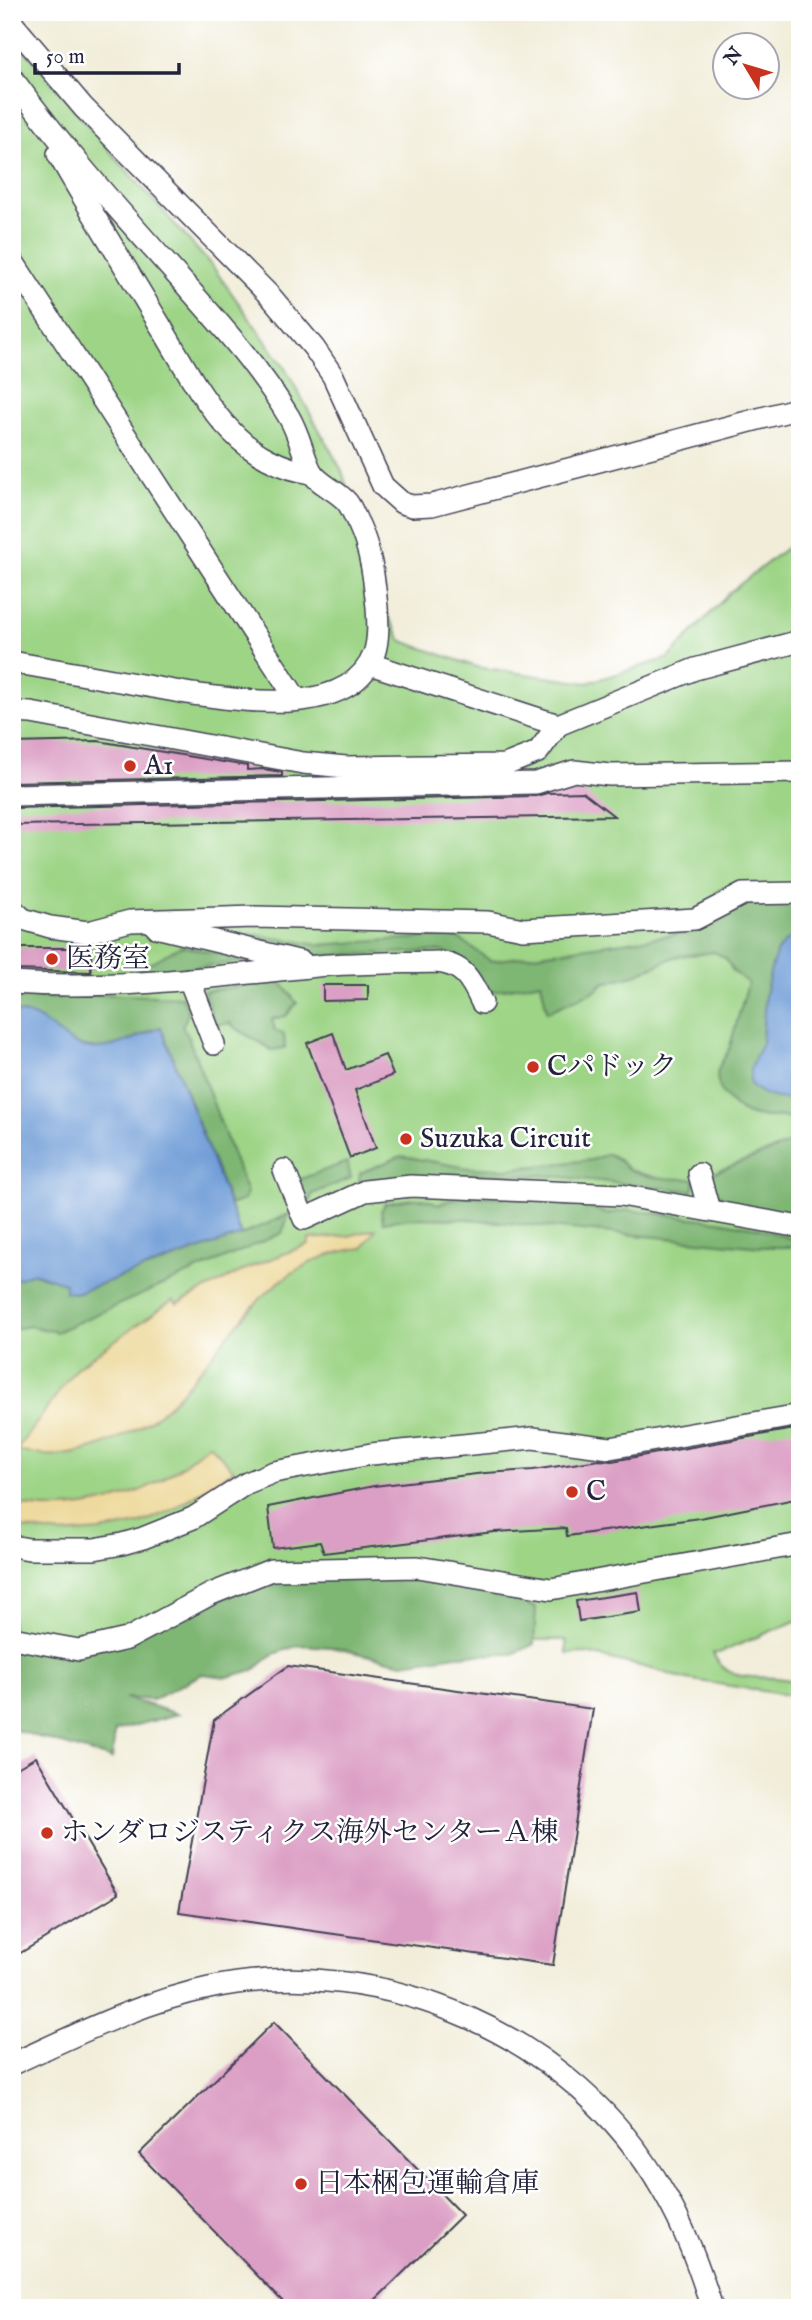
<svg xmlns="http://www.w3.org/2000/svg" width="812" height="2320" viewBox="0 0 812 2320" font-family="'IM FELL English','Noto Serif JP',serif">
<style>
.green{fill:#9dd486;stroke:#607b60;stroke-width:2}
.forest{fill:#7eb673;stroke:#506c57;stroke-width:2}
.sand{fill:#eeda9e;stroke:#887e6c;stroke-width:2}
.water{fill:#6f9dd7;stroke:#486089;stroke-width:2}
.building{fill:#db9ec4}
.lines{fill:none;stroke-linecap:round;stroke-linejoin:round}
.minor-casing{stroke:#414053;stroke-width:24}
.minor{stroke:#fff;stroke-width:21}
.poi-dot{fill:#c8321e;stroke:#fff;stroke-width:2.5}
.labels{text-anchor:middle;dominant-baseline:central;stroke-width:5;stroke-linejoin:round;paint-order:stroke}
.poi-label{font-size:28px;fill:#22223b;stroke:#fff;text-anchor:start}
</style>
<rect width="100%" height="100%" fill="#fff"/>
<filter id="ink" filterUnits="userSpaceOnUse"><feTurbulence type="fractalNoise" baseFrequency=".0143" numOctaves="2"/><feDisplacementMap in="SourceGraphic" scale="14" xChannelSelector="R" yChannelSelector="G"/><feConvolveMatrix kernelMatrix="1 2 1 2 8 2 1 2 1" color-interpolation-filters="sRGB"/></filter>
<filter id="wash" filterUnits="userSpaceOnUse"><feTurbulence type="fractalNoise" baseFrequency=".00686" numOctaves="4" result="noise"/><feDisplacementMap in="SourceGraphic" scale="28" xChannelSelector="R" yChannelSelector="G"/><feGaussianBlur stdDeviation="1.57" result="paint"/><feColorMatrix in="noise" values="0 0 0 0 0 0 0 0 0 0 0 0 0 0 0 0 0 1.4 0 .05"/><feComposite in="paint" operator="in"/></filter>
<g filter="url(#wash)">
<rect width="100%" height="100%" fill="#f1edd9"/>
<path class="green" d="M12,35L115,157L213,267L285,368L342,471L382,605L402,641L477,667L587,683L669,658L729,593L800,537V1619L719,1653H713C729,1691 771,1669 800,1684V1697L680,1678L660,1671L586,1653L567,1654L566,1640L163,1638L12,1648Z"/>
<g class="forest">
<path d="M800,895V933L787,941L777,951L765,996L762,1043L750,1069L791,1099L800,1100V1128C785,1110 775,1120 755,1116C737,1112 713,1092 718,1070C720,1062 728,1055 730,1046C736,1025 742,1004 748,983L733,971L726,959L715,952L674,957L638,974L603,983L597,990L547,1012L541,982L490,992C476,971 465,956 440,951L317,956L235,935L242,933L319,945L435,937L458,938L491,961L692,932L719,907Z"/>
<path d="M181,946L251,960L193,968L133,973Z"/>
<path d="M274,982L283,985L297,1003L286,1016L272,1019L275,1031L284,1034L285,1048L271,1050C258,1039 242,1035 230,1023L215,1025L204,991C229,989 250,983 274,982Z"/>
<path d="M63,993L182,997C189,1009 190,1014 182,1026L187,1034L247,1193L244,1200L230,1205L161,1027C143,1034 111,1050 92,1048C60,1046 47,1010 12,1013V995L58,998Z"/>
<path d="M800,1135V1218C763,1211 723,1213 705,1176L799,1140Z"/>
<path d="M608,1154C619,1157 622,1166 631,1170C652,1179 673,1179 695,1179L693,1191L553,1176L477,1174L359,1182L360,1173L401,1156L469,1168L508,1169L591,1160Z"/>
<path d="M347,1162L351,1178L312,1194L310,1201L301,1208L292,1182Z"/>
<path d="M463,1196L558,1199L568,1205H585L606,1214L628,1210L718,1221L757,1228L799,1241L796,1247H762L466,1219L411,1218L383,1222L381,1211L385,1204C403,1200 422,1195 438,1204Z"/>
<path d="M289,1214L282,1233L56,1332L30,1326L12,1329V1281L32,1273L65,1283L75,1293L241,1235Z"/>
<path d="M412,1576L510,1597L536,1608L534,1644L513,1654L457,1655L403,1663L330,1647L300,1645L273,1654L254,1670L227,1677L202,1674L152,1700L125,1698L178,1714L115,1731L112,1759L12,1729V1647L73,1656L190,1612L254,1585L298,1577Z"/>
</g>
<g class="sand">
<path d="M376,1229L363,1248C265,1258 230,1344 169,1405C145,1429 97,1451 63,1455C47,1457 31,1453 16,1451L77,1367L173,1300L177,1304L248,1268L309,1244V1239L348,1236Z"/>
<path d="M209,1444L234,1470L174,1509L139,1524L101,1531L60,1534L12,1527V1503C61,1516 129,1503 170,1474C184,1465 196,1454 209,1444Z"/>
</g>
<g class="water">
<path d="M800,933V1100C779,1098 766,1100 750,1084V1069L762,1043L765,995L771,969L777,951L786,941Z"/>
<path d="M12,1013C47,1010 60,1046 92,1048C114,1050 141,1035 161,1027L241,1235L75,1293L65,1292V1283L33,1273L12,1281Z"/>
</g>
<g id="blocks">
<g class="building">
<path d="M98,741L247,766V770L263,769L282,772V776L12,782V743Z"/>
<path d="M583,792L614,816L12,825V808L536,796L547,793Z"/>
<path d="M12,948H91V972L12,970Z"/>
<path d="M323,985H368V1000L323,1001Z"/>
<path d="M333,1033L346,1070L385,1055L393,1075L355,1090L376,1148L350,1158L307,1043Z"/>
<path d="M800,1428V1498L700,1518L567,1536L566,1528L494,1532L324,1553L320,1542L273,1548L268,1507L374,1486L485,1473L533,1470L599,1460L612,1461Z"/>
<path d="M638,1592L641,1612L579,1621L576,1601Z"/>
<path d="M288,1666L593,1709L553,1965L179,1912L214,1720Z"/>
<path d="M36,1757L118,1894L12,1958V1771Z"/>
<path d="M274,2022L462,2215L367,2308H289L139,2154Z"/>
</g>
</g>
</g>
<g filter="url(#ink)">
<use href="#blocks" fill-opacity="0" stroke="#414053" stroke-width="2"/>
<g class="lines">
<g class="minor-casing">
<g id="minor">
<path d="M12,23L83,107L272,298L314,348L333,376L383,486L402,503L412,506L432,505L800,408"/>
<path d="M12,78C64,150 123,215 182,281C220,324 259,367 289,417C300,436 302,453 311,471C318,484 337,490 347,502C352,508 355,518 359,525C371,551 374,578 377,607C378,623 379,639 374,654C350,718 245,701 192,694L12,662"/>
<path d="M58,154C91,212 126,268 160,325C182,361 202,402 232,432C253,454 282,469 312,473"/>
<path d="M12,260L297,700"/>
<path d="M370,664L558,725"/>
<path d="M12,712L31,713L303,763L346,767L505,765L538,752L558,725L695,669L800,641"/>
<path d="M12,795L536,783L574,771L610,775L800,772"/>
<path d="M12,909L23,919L50,927L88,932L130,921L254,917L488,922L523,929L695,919L743,894L800,893"/>
<path d="M156,927L302,962"/>
<path d="M189,979L214,1044"/>
<path d="M12,983C114,990 216,977 317,966C356,963 396,963 436,962C463,964 471,979 482,1003"/>
<path d="M284,1170L304,1219L365,1191L411,1186L621,1195L800,1227"/>
<path d="M699,1174L709,1210"/>
<path d="M12,1546L29,1549H94L122,1544L143,1538L193,1518L247,1483L274,1472L371,1454L533,1438L610,1448L800,1415"/>
<path d="M12,1638L79,1650L127,1639L211,1594L271,1570L418,1567L551,1589L800,1544"/>
<path d="M12,2064C76,2035 141,2002 209,1988C383,1951 575,2036 663,2191C685,2228 699,2267 712,2308"/>
</g>
</g>
<use href="#minor" class="minor"/>
</g>
</g>
<g class="poi-dot">
<circle cx="130" cy="766" r="7"/>
<circle cx="52" cy="959" r="7"/>
<circle cx="533" cy="1067" r="7"/>
<circle cx="406" cy="1139" r="7"/>
<circle cx="572" cy="1492" r="7"/>
<circle cx="47" cy="1833" r="7"/>
<circle cx="301" cy="2184" r="7"/>
</g>
<g class="labels">
<g class="poi-label">
<text x="144" y="766">A1</text>
<text x="66" y="959">医務室</text>
<text x="547" y="1067">Cパドック</text>
<text x="420" y="1139">Suzuka Circuit</text>
<text x="586" y="1492">C</text>
<text x="61" y="1833">ホンダロジスティクス海外センターＡ棟</text>
<text x="315" y="2184">日本梱包運輸倉庫</text>
</g>
</g>
<rect width="812" height="2320" fill="none" stroke="#fff" stroke-width="42"/>
<g transform="translate(746 66) rotate(308)"><circle r="33" fill="#ffffff" stroke="#a7a7b1" stroke-width="2"/>
<path d="M0-5L12 26L0 18L-12 26Z" fill="#c8321e"/>
<text y="-10" font-size="19" font-weight="bold" text-anchor="middle" fill="#22223b">N</text>
</g>
<path d="M35 63v10h144v-10" fill="none" stroke="#22223b" stroke-width="3.5"/>
<text x="46" y="63" font-size="21" fill="#22223b" stroke="#ffffff" stroke-width="5" paint-order="stroke">50 m</text>
</svg>
